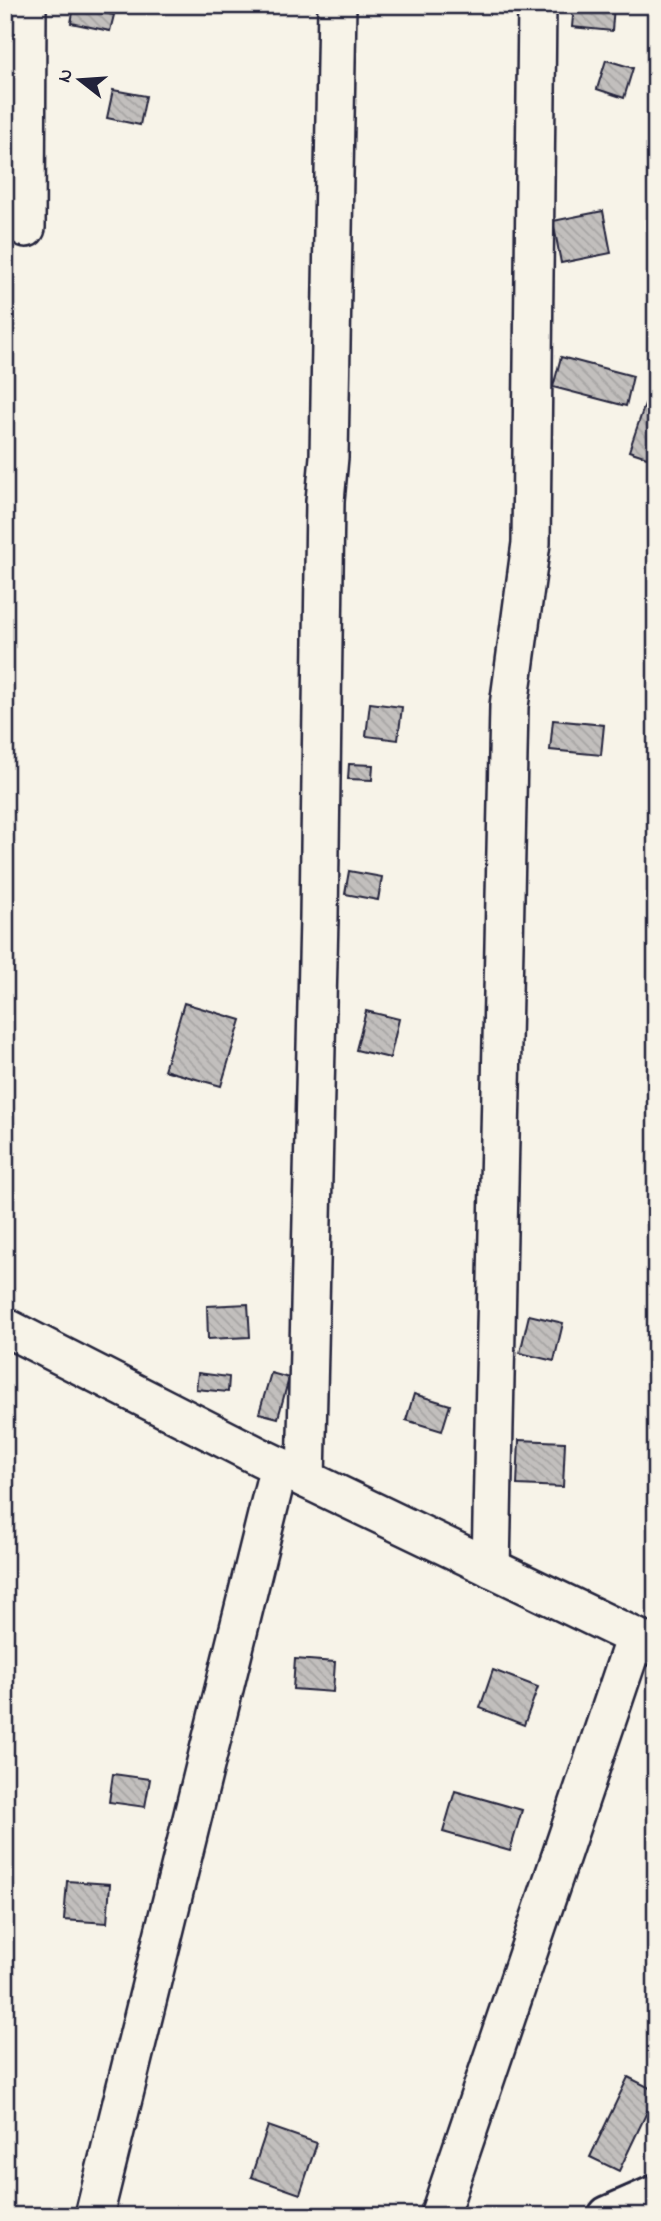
<svg xmlns="http://www.w3.org/2000/svg" width="661" height="2221" viewBox="0 0 661 2221" font-family="'Indie Flower',sans-serif">
<style>
.building{fill:url(#building-back-hatch);stroke:#22223b;stroke-width:2}
.lines{fill:none;stroke-linecap:round;stroke-linejoin:round}
.street-casing{stroke:#22223b;stroke-width:42}
.primary-casing{stroke:#22223b;stroke-width:44}
.street{stroke:#f7f3e8;stroke-width:37}
.primary{stroke:#f7f3e8;stroke-width:38}
</style>
<defs>
<pattern id="building-back-hatch" width="6" height="6" patternUnits="userSpaceOnUse" patternTransform="scale(1.75)"><rect width="6" height="6" fill="#c2bfbd"/><path d="M-1 5l2 2M0 0l6 6M5-1l2 2" fill="none" stroke="#a6a4a3"/></pattern>
</defs>
<rect width="100%" height="100%" fill="#f7f3e8"/>
<filter id="ink" filterUnits="userSpaceOnUse"><feTurbulence type="fractalNoise" baseFrequency=".0143" numOctaves="2"/><feDisplacementMap in="SourceGraphic" scale="14" xChannelSelector="R" yChannelSelector="G"/><feConvolveMatrix kernelMatrix="1 2 1 2 8 2 1 2 1" color-interpolation-filters="sRGB"/></filter>
<g filter="url(#ink)">
<g class="building">
<path d="M574,5L614,6L612,31L572,27Z"/>
<path d="M74,7L114,15L110,31L71,23Z"/>
<path d="M606,60L633,68L624,98L597,89Z"/>
<path d="M113,90L146,96L140,125L107,118Z"/>
<path d="M603,211L611,253L561,263L553,221Z"/>
<path d="M561,357L633,376L626,406L553,387Z"/>
<path d="M645,404L656,408V460L629,451Z"/>
<path d="M370,703L402,707L398,740L366,736Z"/>
<path d="M553,720L604,725L601,755L550,750Z"/>
<path d="M349,764L373,765L372,780L348,779Z"/>
<path d="M349,871L382,877L378,900L345,894Z"/>
<path d="M184,1003L241,1020L221,1086L164,1070Z"/>
<path d="M366,1011L399,1019L390,1058L356,1050Z"/>
<path d="M248,1304L250,1337L208,1339L207,1306Z"/>
<path d="M529,1315L563,1323L554,1361L520,1353Z"/>
<path d="M198,1373L229,1377L228,1392L196,1389Z"/>
<path d="M271,1373L289,1378L278,1418L259,1413Z"/>
<path d="M414,1394L450,1405L442,1431L406,1420Z"/>
<path d="M519,1440L565,1442L563,1487L517,1485Z"/>
<path d="M295,1659L335,1662L333,1692L293,1689Z"/>
<path d="M493,1670L538,1687L524,1725L480,1708Z"/>
<path d="M113,1774L150,1779L145,1807L109,1802Z"/>
<path d="M455,1791L522,1810L510,1851L443,1832Z"/>
<path d="M67,1881L110,1884L107,1923L64,1920Z"/>
<path d="M628,2077L656,2091V2093L619,2171L590,2157Z"/>
<path d="M268,2126L317,2143L300,2194L251,2177Z"/>
</g>
<g class="lines">
<g class="street-casing">
<g id="street">
<path d="M26,228L27,5"/>
<path d="M5,1327L260,1457L656,1647"/>
<path d="M306,1479L319,917L325,501L329,457L337,5"/>
<path d="M491,1568L509,706L531,543L537,5"/>
<path d="M94,2216L279,1466"/>
<path d="M439,2216L635,1637"/>
</g>
</g>
<g class="primary-casing">
<path id="primary" d="M608,2216L656,2195"/>
</g>
<use href="#street" class="street"/>
<use href="#primary" class="primary"/>
</g>
</g>
<rect width="661" height="2221" fill="none" stroke="#f7f3e8" stroke-width="28"/>
<rect x="14" y="14" width="633" height="2193" fill="none" stroke="#22223b" stroke-width="2.5" filter="url(#ink)"/>
<g transform="translate(80 80) rotate(287)" stroke="#f7f3e8" stroke-width="5" paint-order="stroke">
<path d="M0-5L12 26L0 18L-12 26Z" fill="#22223b"/>
<text y="-10" font-size="19" font-weight="bold" text-anchor="middle" fill="#22223b">N</text>
</g>
</svg>
